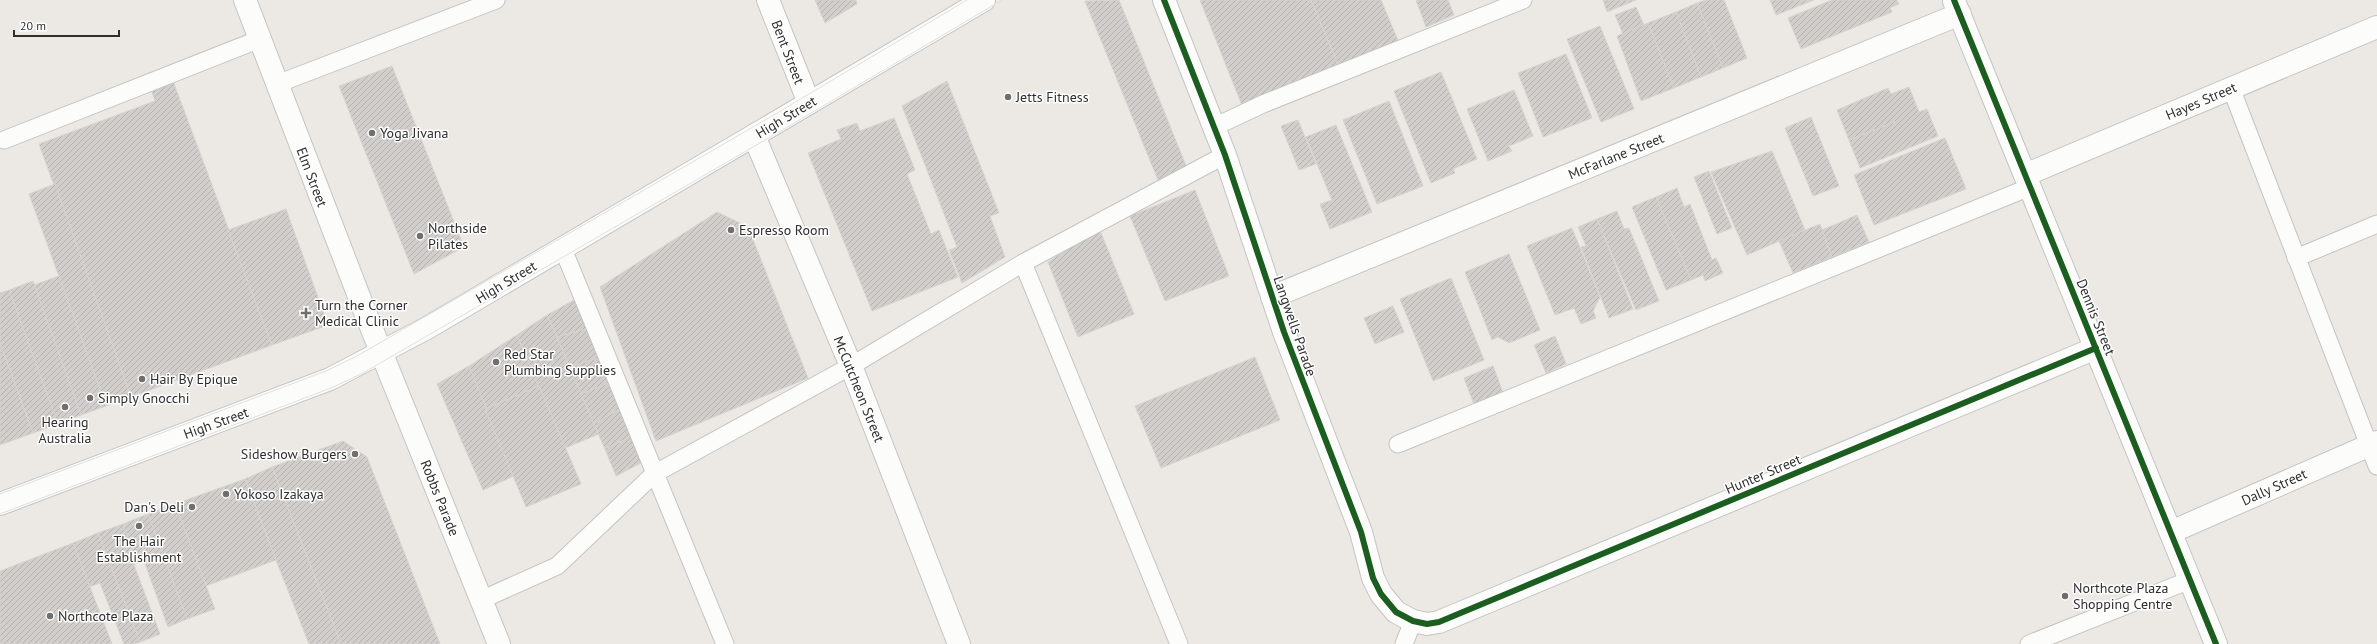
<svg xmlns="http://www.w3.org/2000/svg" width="2377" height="644" viewBox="0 0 2377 644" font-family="'PT Sans',sans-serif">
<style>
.building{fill:url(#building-hatch);stroke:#d7d4d0}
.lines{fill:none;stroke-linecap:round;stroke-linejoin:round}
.lane-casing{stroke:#c5c4c5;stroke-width:19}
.street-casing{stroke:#c5c4c5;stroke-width:24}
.secondary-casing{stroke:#c5c4c5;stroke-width:24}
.lane{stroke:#fcfcfb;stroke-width:17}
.street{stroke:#fcfcfb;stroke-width:22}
.secondary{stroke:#fcfcfb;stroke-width:22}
.tram{stroke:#dfdfe1;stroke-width:1}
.cycleway-casing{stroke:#fff;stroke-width:8}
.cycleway{stroke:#1b5e20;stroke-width:6}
.poi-dot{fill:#706f6e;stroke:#fff;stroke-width:1.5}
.labels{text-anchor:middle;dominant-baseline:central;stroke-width:3;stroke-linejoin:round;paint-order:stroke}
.street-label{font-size:14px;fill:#2e2e2e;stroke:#fff}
.poi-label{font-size:14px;fill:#2e2e2e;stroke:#fff;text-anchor:start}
</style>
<defs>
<pattern id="building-hatch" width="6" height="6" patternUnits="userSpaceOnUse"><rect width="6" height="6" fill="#d1cecb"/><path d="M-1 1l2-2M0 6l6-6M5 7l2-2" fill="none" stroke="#b4b1af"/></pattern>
</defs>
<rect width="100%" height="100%" fill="#ece8e4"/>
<g class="building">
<path d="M815,0H856L857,4L825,23Z"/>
<path d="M1119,0L1187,168L1158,180L1085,1Z"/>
<path d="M1200,0H1311L1340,69L1243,108Z"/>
<path d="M1311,0H1381L1400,45L1340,69Z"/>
<path d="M1416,0H1448L1454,15L1426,27Z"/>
<path d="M1603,0H1636L1607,12Z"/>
<path d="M1706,0H1724L1747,58L1723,68L1697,3Z"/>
<path d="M1770,0H1814L1776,15Z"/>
<path d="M1832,0H1897L1899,4L1890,8L1892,12L1801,49L1788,18Z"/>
<path d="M1697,3L1723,68L1701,77L1676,12Z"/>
<path d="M1636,7L1644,25L1623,34L1615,15Z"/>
<path d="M1676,12L1701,77L1674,88L1648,23Z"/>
<path d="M1648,23L1674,88L1641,101L1617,36Z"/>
<path d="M1600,26L1634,109L1601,122L1567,39Z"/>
<path d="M1566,54L1592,118L1543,137L1518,73Z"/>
<path d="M392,66L464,247L414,274L339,86Z"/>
<path d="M1441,72L1477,159L1453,169L1455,173L1431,183L1394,91Z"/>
<path d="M173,81L272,345L131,397L39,144L155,101L151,89Z"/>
<path d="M947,81L999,213L990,216L1005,257L962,283L949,250L957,247L902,106Z"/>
<path d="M1909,87L1919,112L1927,109L1938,136L1860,168L1849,140L1897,121L1849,140L1837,110L1888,88L1891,94Z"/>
<path d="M1514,90L1533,136L1509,146L1512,151L1488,161L1467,109Z"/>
<path d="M1389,101L1423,186L1377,204L1343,120Z"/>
<path d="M1811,117L1839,186L1813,196L1785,128Z"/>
<path d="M894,118L915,170L907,174L931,234L939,230L958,277L872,311L808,153L841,139L837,130L857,123L860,131Z"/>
<path d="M1298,120L1316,164L1299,170L1281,126Z"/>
<path d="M1336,125L1372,212L1330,229L1320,204L1332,200L1306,137Z"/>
<path d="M1945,138L1966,189L1874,225L1854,175Z"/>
<path d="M1772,151L1805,230L1747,255L1711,172Z"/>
<path d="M1709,171L1732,228L1717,234L1694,177Z"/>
<path d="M55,184L131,397L106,406L29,194Z"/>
<path d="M1677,188L1684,207L1690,204L1712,260L1716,258L1723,273L1705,281L1703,275L1691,280L1656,197Z"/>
<path d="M1195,190L1229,276L1165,301L1130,216Z"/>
<path d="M1656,197L1691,280L1666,290L1632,207Z"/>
<path d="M286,209L328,325L272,345L228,230Z"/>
<path d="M1617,211L1624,229L1629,228L1659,301L1636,310L1597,219Z"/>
<path d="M717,212L748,227L808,378L656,441L600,287Z"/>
<path d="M1857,215L1869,242L1832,257L1822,230Z"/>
<path d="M1597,219L1633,309L1609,318L1581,247L1586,246L1578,227Z"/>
<path d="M1820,224L1832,257L1793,273L1779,241Z"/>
<path d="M1099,228L1134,314L1078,337L1048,262Z"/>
<path d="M1572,228L1600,297L1593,311L1596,318L1581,324L1574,308L1555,315L1527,246Z"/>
<path d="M1509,254L1540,330L1509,343L1498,337L1492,340L1465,272Z"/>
<path d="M59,276L106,406L81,415L34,285Z"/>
<path d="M1451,278L1484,360L1433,381L1400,299Z"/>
<path d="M33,281L81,415L58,424L9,290Z"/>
<path d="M9,290L58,424L33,433L0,343V293Z"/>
<path d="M576,299L589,328L557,337L547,315Z"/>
<path d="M1393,306L1404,332L1375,344L1364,318Z"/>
<path d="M547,315L599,434L565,448L517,335Z"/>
<path d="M589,328L601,357L570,367L557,337Z"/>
<path d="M517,335L539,386L485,409L469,366Z"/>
<path d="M1555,336L1566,364L1546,373L1534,345Z"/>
<path d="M0,343L33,433L0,445Z"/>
<path d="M601,357L611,382L581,394L570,367Z"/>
<path d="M1255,357L1280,420L1161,468L1135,406Z"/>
<path d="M469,366L514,476L483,490L437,384Z"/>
<path d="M1493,366L1504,395L1475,407L1464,378Z"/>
<path d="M611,382L621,408L594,424L581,394Z"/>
<path d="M539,386L581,484L526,507L485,409Z"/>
<path d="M621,408L633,436L605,449L594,424Z"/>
<path d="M633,436L643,462L616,476L605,449Z"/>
<path d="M343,441L367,457L440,644H341L272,467Z"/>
<path d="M272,467L341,644H309L276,560L245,479Z"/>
<path d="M245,479L276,560L206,586L175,504Z"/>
<path d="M175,504L215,609L187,619L148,514Z"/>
<path d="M148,514L187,619L168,627L144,561L137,563L123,524Z"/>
<path d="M123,524L137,563L134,565L160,634L140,642L98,533Z"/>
<path d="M98,533L140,642L134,644H124L100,583L89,587L73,543Z"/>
<path d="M73,543L112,644H0V571Z"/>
</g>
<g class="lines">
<g class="lane-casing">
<g id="lane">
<path d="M277,84L496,0"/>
<path d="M2231,88L2377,466"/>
<path d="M1214,127L1263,104L1523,0"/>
<path d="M4,140L260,39"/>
<path d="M563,249L725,644"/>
<path d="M2296,258L2377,224"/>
<path d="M1023,263L1179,644"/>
<path d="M1398,444L2030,187"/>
<path d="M481,600L557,566L654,474L851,366L1023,263L1225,155"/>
<path d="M1404,644L1413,621"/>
<path d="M2029,644L2190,580"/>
</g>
</g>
<g class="street-casing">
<g id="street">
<path d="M245,0L365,312L499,644"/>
<path d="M768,0L809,103"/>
<path d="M1164,0L1225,155L1284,332L1361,532L1373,578L1381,594L1396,612L1413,621L1427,624L1439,622L2096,348"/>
<path d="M1954,1L2216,644"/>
<path d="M754,136L851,366L959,644"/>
<path d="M2025,175L2377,27"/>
<path d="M1272,297L1960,14"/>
<path d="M2171,532L2377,442"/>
</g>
</g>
<g class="secondary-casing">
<path id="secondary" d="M0,504L330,379L427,328L984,0"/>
</g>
<use href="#lane" class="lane"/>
<use href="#street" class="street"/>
<use href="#secondary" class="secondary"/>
<g class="tram">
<path d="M0,494L326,371L357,356L772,116L967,0"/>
<path d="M0,514L331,388L363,373L791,125L1002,0"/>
</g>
<g class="cycleway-casing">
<g id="cycleway">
<path d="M1164,0L1225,155L1284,332L1361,532L1373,578L1381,594L1396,612L1413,621L1427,624L1439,622L2096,348"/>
<path d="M1954,0L2216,644"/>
</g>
</g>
<use href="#cycleway" class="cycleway"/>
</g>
<g class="poi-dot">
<circle cx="1008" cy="97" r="4"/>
<circle cx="372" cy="133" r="4"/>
<circle cx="731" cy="230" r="4"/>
<circle cx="420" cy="236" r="4"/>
<path d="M304 307h4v4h4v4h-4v4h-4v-4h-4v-4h4z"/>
<circle cx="496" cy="362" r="4"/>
<circle cx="142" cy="379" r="4"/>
<circle cx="90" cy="398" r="4"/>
<circle cx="65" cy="407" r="4"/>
<circle cx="355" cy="454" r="4"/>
<circle cx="226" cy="494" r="4"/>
<circle cx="192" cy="507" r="4"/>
<circle cx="139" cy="526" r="4"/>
<circle cx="2065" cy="596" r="4"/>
<circle cx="50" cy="616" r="4"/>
</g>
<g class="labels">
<g class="street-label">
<text transform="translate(788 52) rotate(69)">Bent Street</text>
<text transform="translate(2201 101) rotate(-23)">Hayes Street</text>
<text transform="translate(786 117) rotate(-31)">High Street</text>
<text transform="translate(1616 156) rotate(-22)">McFarlane Street</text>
<text transform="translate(312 177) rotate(69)">Elm Street</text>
<text transform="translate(506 282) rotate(-31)">High Street</text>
<text transform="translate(2096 317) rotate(68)">Dennis Street</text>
<text transform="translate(1295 326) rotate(71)">Langwells Parade</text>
<text transform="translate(859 389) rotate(68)">McCutcheon Street</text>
<text transform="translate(216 423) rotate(-20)">High Street</text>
<text transform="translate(1763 474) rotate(-23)">Hunter Street</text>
<text transform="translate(2274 487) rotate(-24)">Dally Street</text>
<text transform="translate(440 498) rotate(68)">Robbs Parade</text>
</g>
<g class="poi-label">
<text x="1016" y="97">Jetts Fitness</text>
<text x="380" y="133">Yoga Jivana</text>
<text x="428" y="228">Northside<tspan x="428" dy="16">Pilates</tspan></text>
<text x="739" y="230">Espresso Room</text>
<text x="315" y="305">Turn the Corner<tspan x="315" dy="16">Medical Clinic</tspan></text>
<text x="504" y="354">Red Star<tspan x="504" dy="16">Plumbing Supplies</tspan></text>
<text x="150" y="379">Hair By Epique</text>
<text x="98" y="398">Simply Gnocchi</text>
<text x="65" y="422" text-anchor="middle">Hearing<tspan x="65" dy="16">Australia</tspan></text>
<text x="347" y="454" text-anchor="end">Sideshow Burgers</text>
<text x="234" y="494">Yokoso Izakaya</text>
<text x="184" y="507" text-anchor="end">Dan's Deli</text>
<text x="139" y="541" text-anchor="middle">The Hair<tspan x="139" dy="16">Establishment</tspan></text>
<text x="2073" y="588">Northcote Plaza<tspan x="2073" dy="16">Shopping Centre</tspan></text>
<text x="58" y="616">Northcote Plaza</text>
</g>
</g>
<path d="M14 30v6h105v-6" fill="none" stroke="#2e2e2e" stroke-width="2"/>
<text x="20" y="30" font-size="12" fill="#2e2e2e" stroke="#ffffff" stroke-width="3" paint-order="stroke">20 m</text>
</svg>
